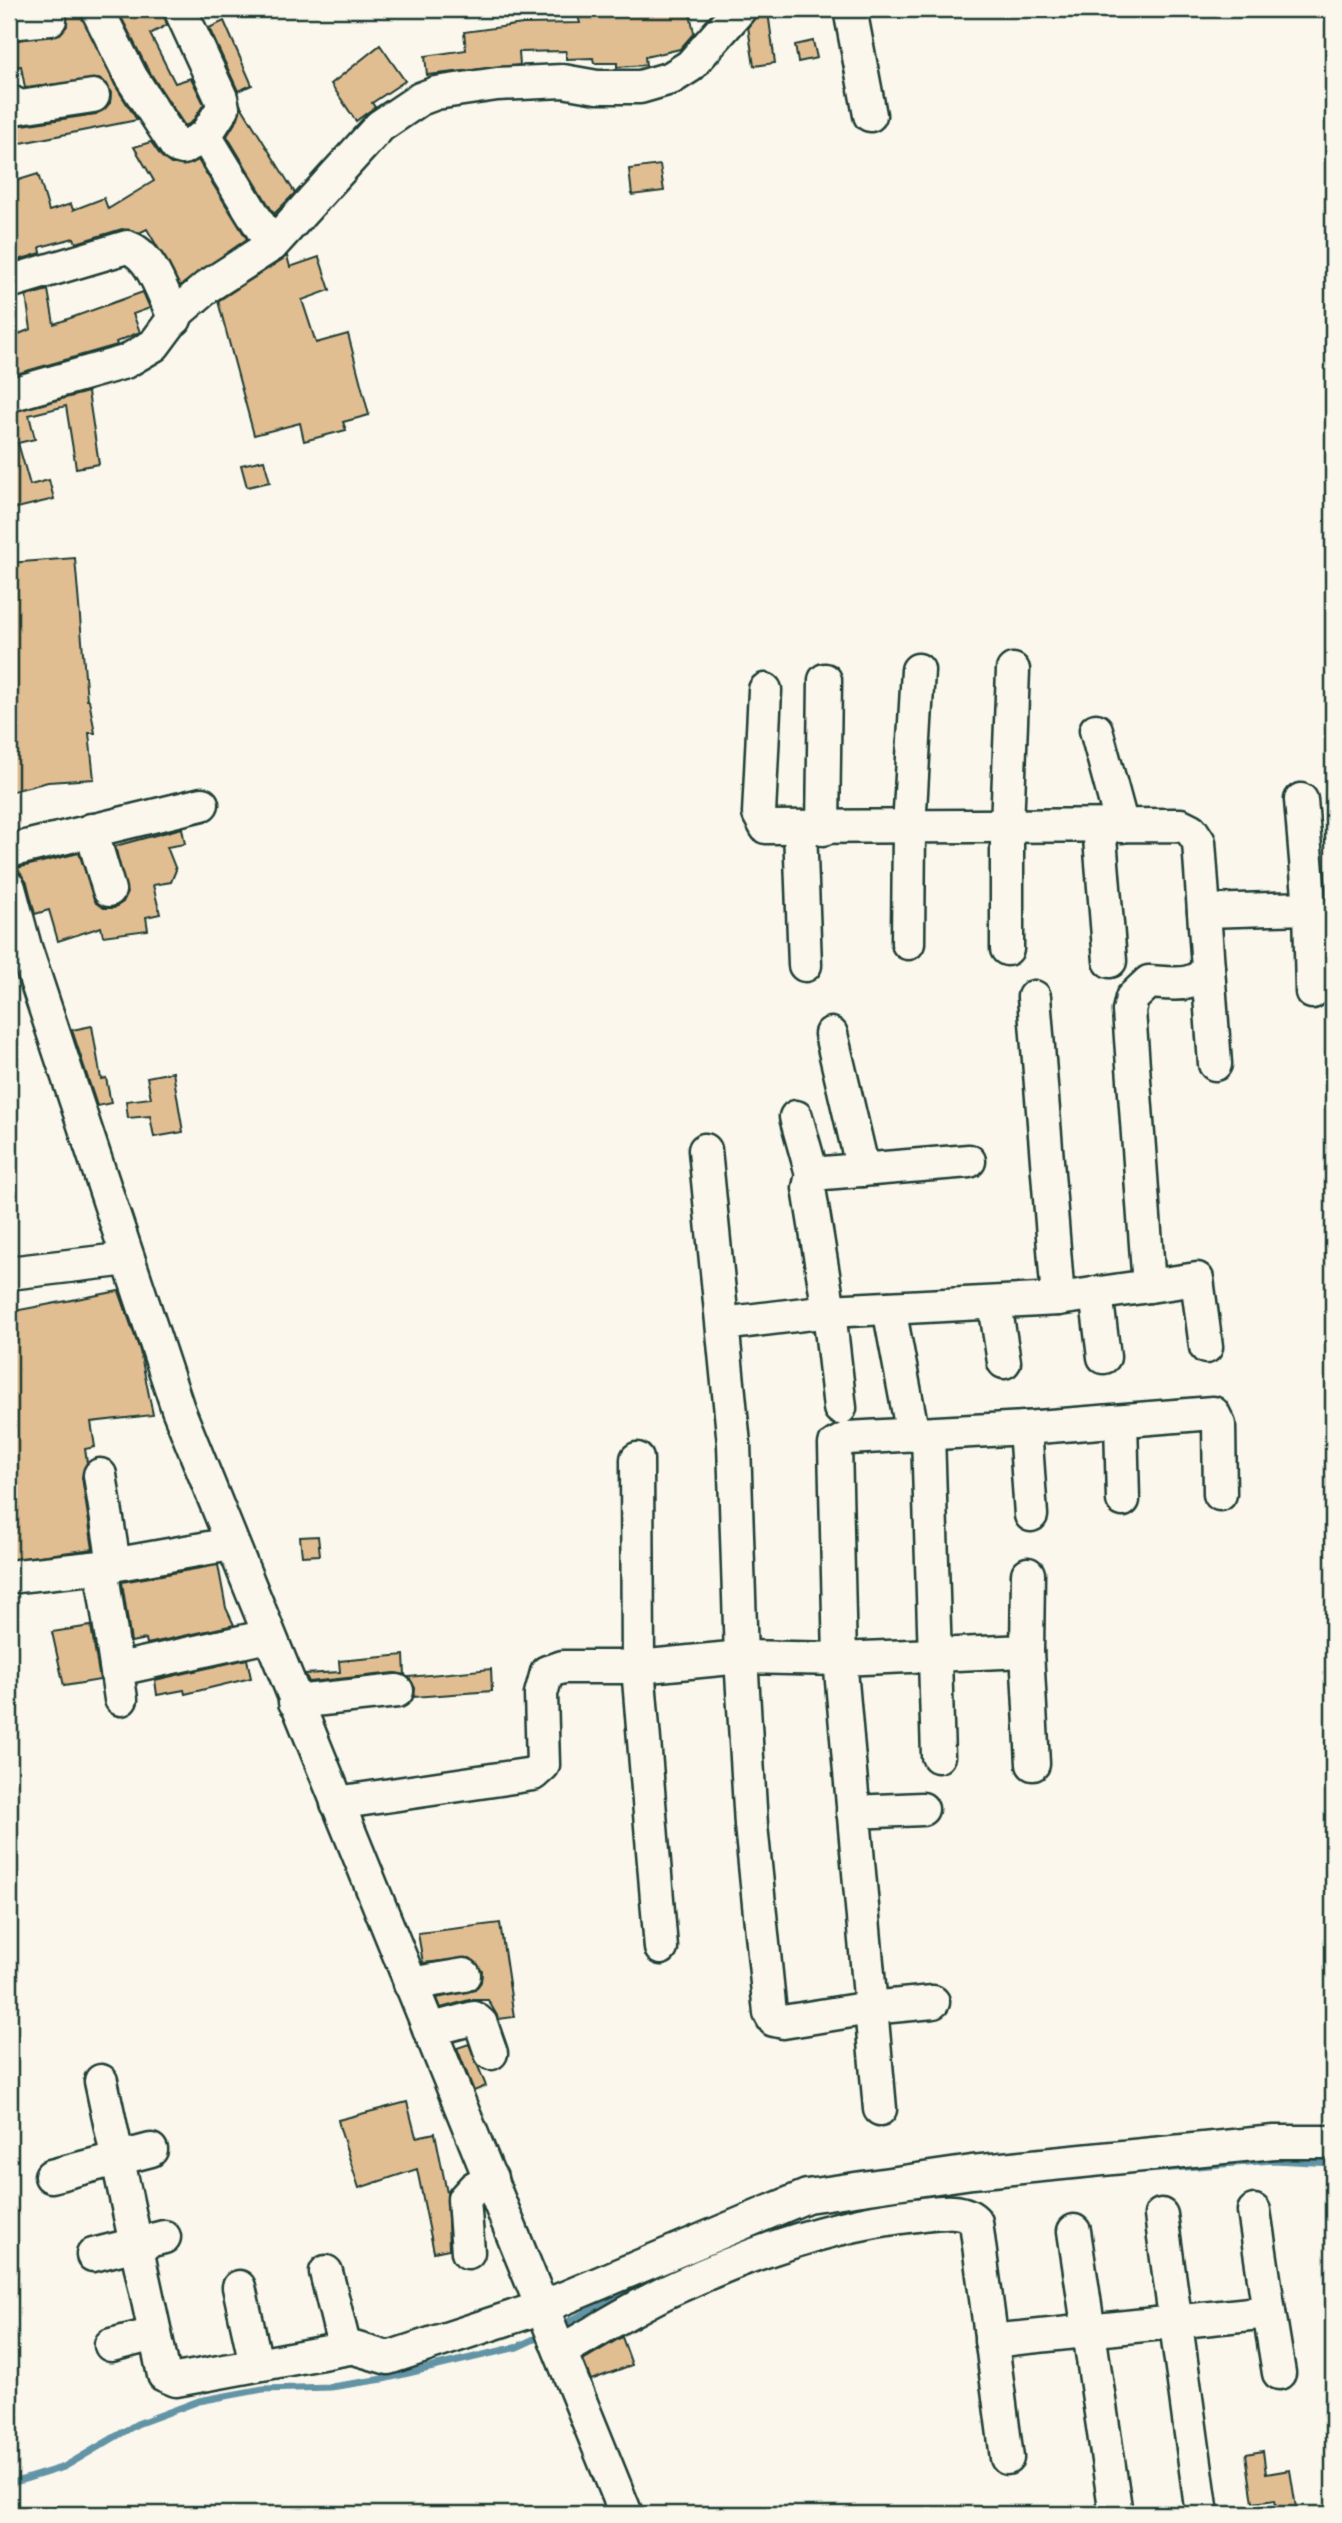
<svg xmlns="http://www.w3.org/2000/svg" width="1342" height="2523" viewBox="0 0 1342 2523" font-family="Mynerve,sans-serif">
<style>
.lines{fill:none;stroke-linecap:round;stroke-linejoin:round}
.stream{stroke:#6394a6;stroke-width:7}
.building{fill:#e1bd92;stroke:#1f3d34;stroke-width:2}
.minor-casing{stroke:#1f3d34;stroke-width:37}
.minor{stroke:#fbf7ec;stroke-width:32}
</style>
<rect width="100%" height="100%" fill="#fbf7ec"/>
<filter id="ink" filterUnits="userSpaceOnUse"><feTurbulence type="fractalNoise" baseFrequency=".0143" numOctaves="2"/><feDisplacementMap in="SourceGraphic" scale="14" xChannelSelector="R" yChannelSelector="G"/><feConvolveMatrix kernelMatrix="1 2 1 2 8 2 1 2 1" color-interpolation-filters="sRGB"/></filter>
<g filter="url(#ink)">
<g class="lines">
<g class="stream">
<path d="M1148,2170L1273,2160L1333,2163"/>
<path d="M558,2327L679,2266"/>
<path d="M9,2484L64,2467L137,2424L199,2401L263,2389L331,2387L383,2379L517,2347L545,2334"/>
</g>
</g>
<g class="building">
<path d="M65,9H79L115,85L137,120L11,145L9,122L23,125L96,114L110,103L111,93L107,84L99,79L25,88L21,66L9,68V41L60,34L67,26Z"/>
<path d="M117,9H162L167,25L150,34L175,83L191,78L204,104L192,122L185,126L147,68Z"/>
<path d="M576,9H689L694,33L680,49L645,57L646,65L617,67V63H594L593,58L566,59V51L519,52L520,65L427,75L425,56L466,50L464,32L523,24L580,23Z"/>
<path d="M768,12L775,63L754,66L748,27L758,14Z"/>
<path d="M224,21L252,85L238,91L209,28Z"/>
<path d="M813,41L817,58L798,62L795,45Z"/>
<path d="M380,45L405,81L372,103L375,107L356,121L331,84Z"/>
<path d="M241,106L295,193L274,214L227,136L238,118Z"/>
<path d="M151,142L161,156L171,164H191L198,160L247,239L180,286L147,229L139,233L122,229L76,243L74,238L40,247L41,253L9,263V183L38,174L49,211L71,204L73,210L104,198L108,209L154,181L134,147Z"/>
<path d="M660,165L664,191L632,195L629,169Z"/>
<path d="M287,256L290,267L319,257L330,290L302,300L316,343L348,334L369,415L343,422L346,430L304,441L300,423L254,435L218,301Z"/>
<path d="M48,290L54,324L143,292L150,308L133,314L140,332L116,342L117,345L9,376V338L31,329L26,296Z"/>
<path d="M88,392L99,464L76,468L66,406L29,415L35,439L18,443L30,485L49,480L54,499L9,510V413Z"/>
<path d="M264,460L270,482L247,487L241,465Z"/>
<path d="M75,558L87,700H89L95,733H89L94,779L48,782L9,792V563Z"/>
<path d="M182,828L185,844L167,847L176,870L171,882L153,885L160,914L146,917L148,930L103,936L101,927L58,941L49,910L35,914L27,883L17,868L79,853L96,903L104,908H114L123,902L127,894L115,846Z"/>
<path d="M92,1026L101,1079L106,1078L111,1103L97,1106L72,1030Z"/>
<path d="M173,1072L183,1132L154,1137L150,1116L128,1118L126,1101L151,1098L147,1077Z"/>
<path d="M119,1291L140,1351L153,1415L91,1422L95,1447L85,1449L87,1463L82,1477L93,1549L9,1560V1312Z"/>
<path d="M318,1536L320,1555L302,1556L300,1537Z"/>
<path d="M218,1565L226,1608L234,1625L147,1644L146,1639L131,1642L122,1582Z"/>
<path d="M91,1626L100,1680L64,1686L52,1632Z"/>
<path d="M404,1655L405,1675L395,1673L309,1682L305,1674L340,1672L339,1661Z"/>
<path d="M247,1659L251,1678L185,1694L184,1690L157,1695L155,1680Z"/>
<path d="M491,1669L492,1691L414,1697L415,1688L408,1677Z"/>
<path d="M500,1923L514,2017L499,2019L488,2000H469L441,2008L437,1998L475,1990L481,1982L482,1971L470,1958L423,1963L418,1933Z"/>
<path d="M469,2044L486,2086L474,2091L457,2048Z"/>
<path d="M407,2102L416,2137L435,2133L447,2193L449,2249L434,2252L417,2169L359,2188L341,2132L338,2120Z"/>
<path d="M622,2337L632,2365L591,2380L583,2360Z"/>
<path d="M1263,2451L1266,2474L1290,2470L1297,2514H1277L1275,2500L1253,2503L1246,2454Z"/>
</g>
<g class="lines">
<g class="minor-casing">
<g id="minor">
<path d="M97,9L131,77L176,146L183,148L205,136L272,245"/>
<path d="M180,9L221,98L223,108L205,136"/>
<path d="M850,9L870,115"/>
<path d="M9,23L50,19"/>
<path d="M9,101L20,107L93,96"/>
<path d="M9,282L127,247C153,255 163,296 175,319"/>
<path d="M9,395L125,362L154,345L180,310L208,286L272,245L380,126L420,99L436,93L497,84L563,81L597,87H640L671,78L690,66L740,9"/>
<path d="M765,690L759,814L766,827L1181,825L1191,830L1199,842L1208,968C1196,989 1171,983 1149,982L1132,998L1129,1011L1149,1286L1058,1299L829,1311L809,1188L812,1174L969,1161"/>
<path d="M1096,730L1122,826"/>
<path d="M1099,826L1110,961"/>
<path d="M800,829L805,965"/>
<path d="M823,829L825,680"/>
<path d="M91,830L109,890"/>
<path d="M9,851L202,804"/>
<path d="M9,888L25,947L178,1409L626,2514"/>
<path d="M1310,908L1312,992"/>
<path d="M1204,911L1310,908L1301,800"/>
<path d="M908,943L909,828L918,670"/>
<path d="M1007,949V827L1013,670"/>
<path d="M1208,968L1215,1064"/>
<path d="M1034,997L1058,1299"/>
<path d="M831,1034L863,1170"/>
<path d="M796,1117L812,1174"/>
<path d="M9,1273L128,1259"/>
<path d="M1149,1286L1197,1279L1206,1347"/>
<path d="M1096,1293L1104,1357"/>
<path d="M995,1304L1004,1362"/>
<path d="M889,1308L913,1435"/>
<path d="M723,1324L829,1311L840,1408"/>
<path d="M1121,1421L1123,1500"/>
<path d="M1025,1428L1031,1515"/>
<path d="M928,1434L938,1756"/>
<path d="M100,1475L114,1564"/>
<path d="M101,1567L121,1699"/>
<path d="M1028,1574L1027,1651L840,1659L835,1445L848,1438L1025,1428L1213,1413L1219,1425L1220,1494"/>
<path d="M17,1576L101,1567L231,1544"/>
<path d="M1027,1651L1033,1764"/>
<path d="M119,1669L268,1636"/>
<path d="M295,1702L397,1691"/>
<path d="M337,1803L533,1774L543,1765L541,1694L547,1672L563,1667H638L637,1459"/>
<path d="M853,1812L922,1809"/>
<path d="M661,1948L638,1667L741,1657L734,1444L705,1150"/>
<path d="M410,1984L464,1975"/>
<path d="M429,2030L474,2018L481,2024L491,2053"/>
<path d="M101,2081L164,2375L176,2380L349,2348"/>
<path d="M880,2109L840,1659L741,1657L751,1825L770,2013L774,2020L783,2022L870,2008L933,2002"/>
<path d="M51,2176L151,2150"/>
<path d="M1161,2215L1202,2514"/>
<path d="M1074,2231L1116,2514"/>
<path d="M468,2252L464,2199L474,2188L491,2178"/>
<path d="M93,2255L164,2237"/>
<path d="M326,2272L344,2345L388,2358L543,2307L807,2196L972,2172L1274,2142H1333"/>
<path d="M239,2287L256,2364"/>
<path d="M1269,2312L1279,2373"/>
<path d="M991,2341L1269,2312L1254,2211"/>
<path d="M111,2345L155,2334"/>
<path d="M561,2351C599,2330 637,2305 677,2287C752,2252 834,2224 916,2215C934,2213 963,2206 976,2222L1007,2458"/>
</g>
</g>
<use href="#minor" class="minor"/>
</g>
</g>
<rect width="1342" height="2523" fill="none" stroke="#fbf7ec" stroke-width="35"/>
<rect x="18" y="18" width="1307" height="2488" fill="none" stroke="#1f3d34" stroke-width="2.5" filter="url(#ink)"/>
</svg>
